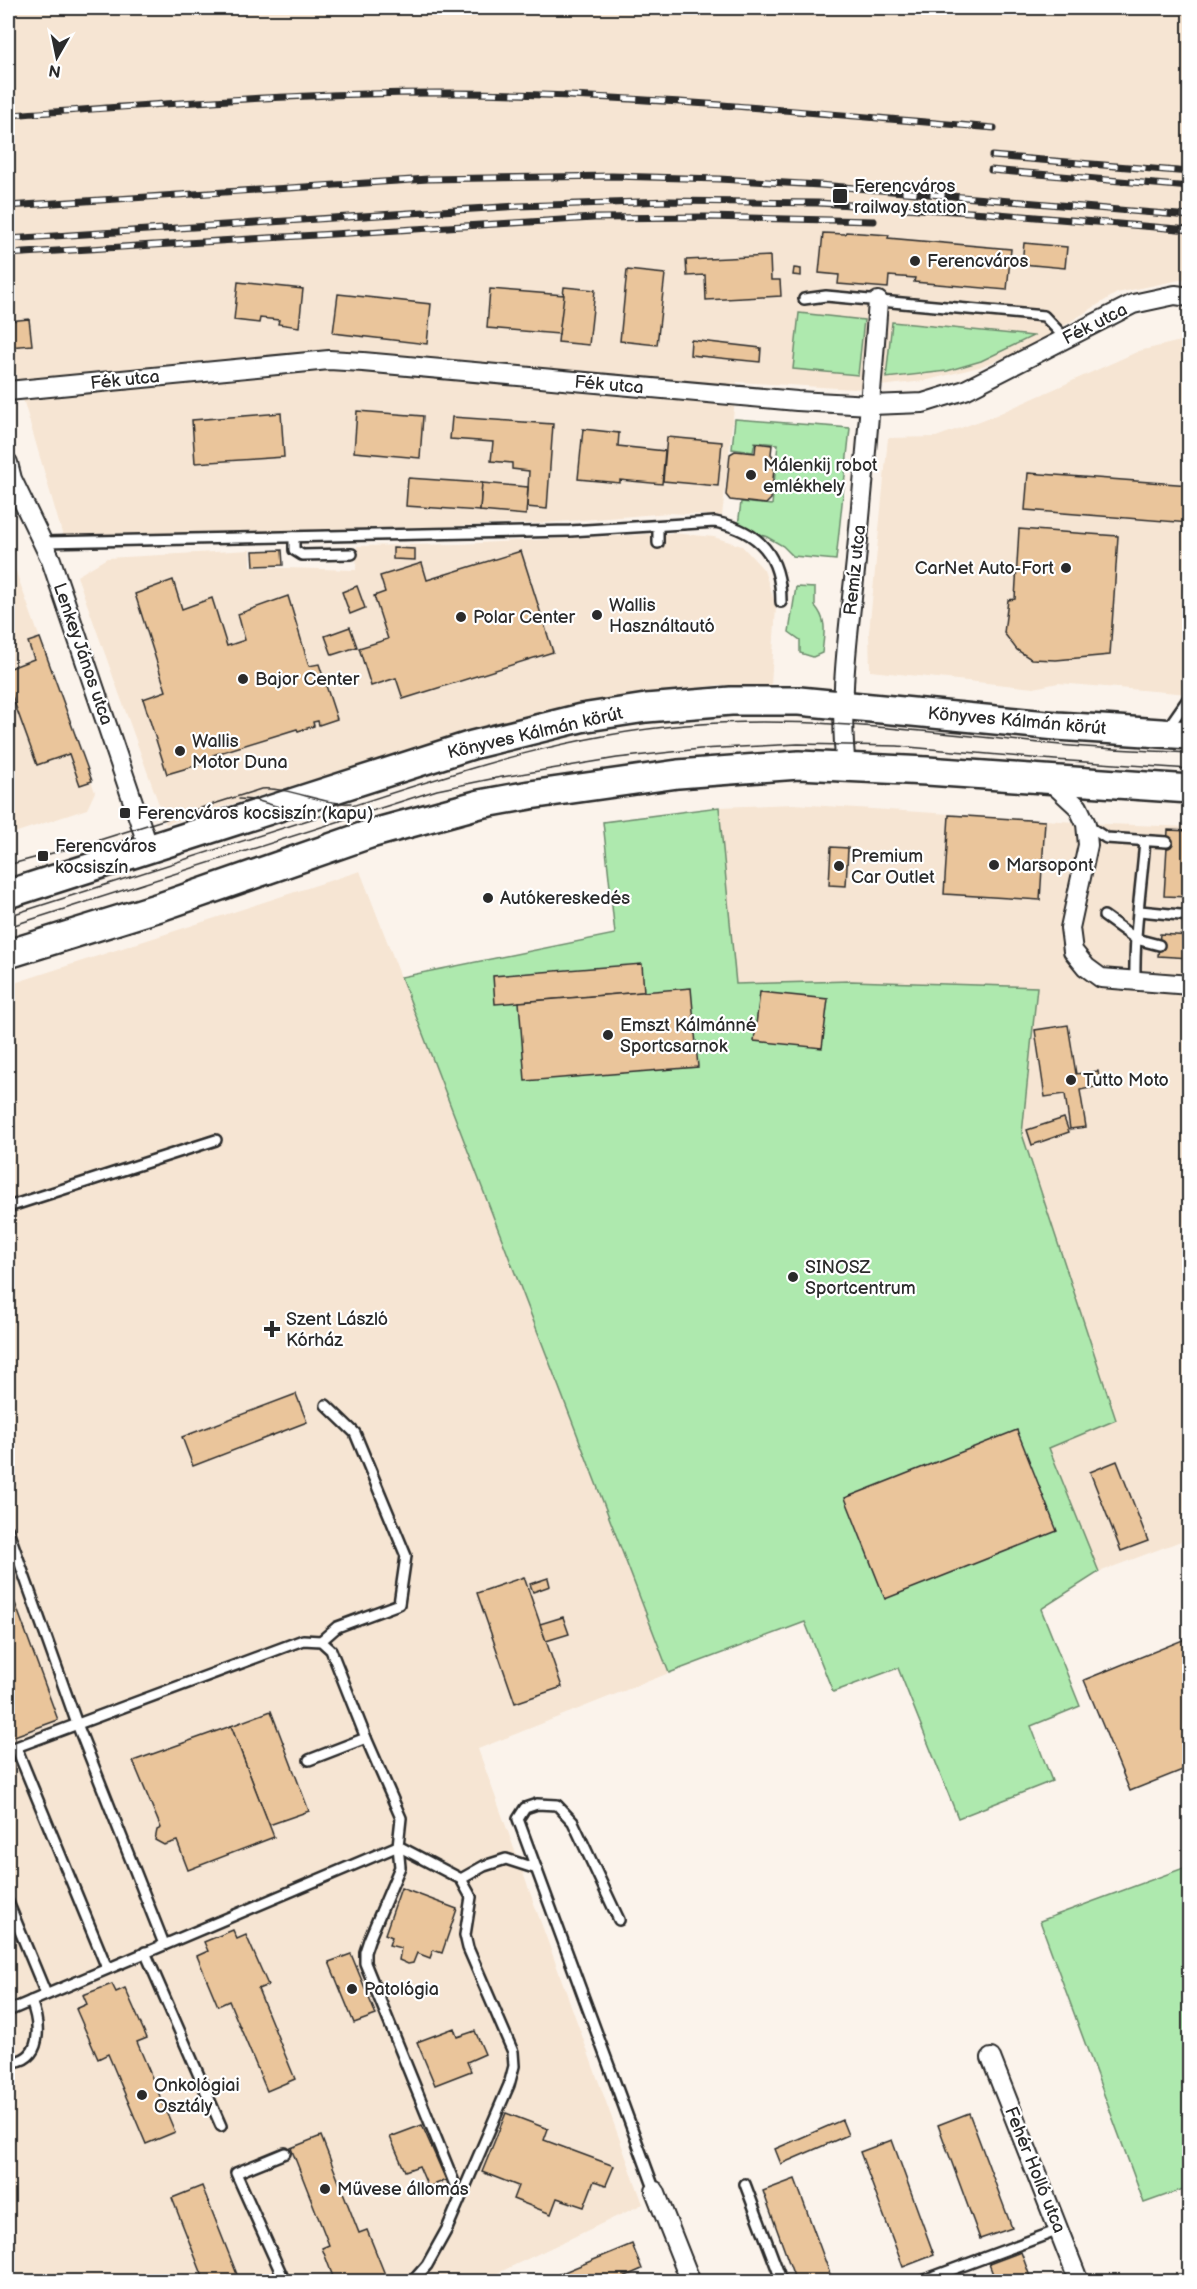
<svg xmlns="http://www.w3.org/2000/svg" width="1197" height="2289" viewBox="0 0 1197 2289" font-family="'Balsamiq Sans',sans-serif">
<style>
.built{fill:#f6e5d3}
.green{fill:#aee9ae;stroke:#6c8a6c;stroke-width:1.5}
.building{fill:#eac59b;stroke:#2b2b2b;stroke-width:1.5}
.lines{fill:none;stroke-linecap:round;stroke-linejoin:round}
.service-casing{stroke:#2b2b2b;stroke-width:14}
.minor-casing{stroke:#2b2b2b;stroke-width:22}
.primary-casing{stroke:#2b2b2b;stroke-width:32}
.service{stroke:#fff;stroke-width:9}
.minor{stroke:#fff;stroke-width:18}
.primary{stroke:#fff;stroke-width:27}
.tram{stroke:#2b2b2b;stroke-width:1.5}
.rail-casing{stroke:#2b2b2b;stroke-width:7}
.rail{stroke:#fff;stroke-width:4.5;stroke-dasharray:14;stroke-linecap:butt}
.poi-dot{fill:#2b2b2b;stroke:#fff;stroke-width:2}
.labels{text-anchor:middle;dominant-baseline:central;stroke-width:4.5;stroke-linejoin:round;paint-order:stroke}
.poi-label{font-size:18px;fill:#2b2b2b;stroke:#fff;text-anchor:start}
.street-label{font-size:18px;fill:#2b2b2b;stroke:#fff}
</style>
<rect width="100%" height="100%" fill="#fbf3eb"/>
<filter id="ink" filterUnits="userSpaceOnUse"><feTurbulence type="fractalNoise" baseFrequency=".0167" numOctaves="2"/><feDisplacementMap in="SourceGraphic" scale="12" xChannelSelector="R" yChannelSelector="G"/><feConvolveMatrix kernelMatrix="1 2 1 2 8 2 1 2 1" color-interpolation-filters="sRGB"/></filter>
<g filter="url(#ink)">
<g class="built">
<path d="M8,8H1189V278L1117,293L1026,349L979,367L924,381L854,389L737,382L722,516L669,513L546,523L64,540L12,361H8Z"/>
<path d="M1189,339V694L1058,683L1034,688L870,671L869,632L888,438L936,437L996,415L1139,351Z"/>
<path d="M672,533L714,537L742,546L764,570L776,607L771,685H718L606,700L425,746L166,824L77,576L107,558L250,550V567L356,570L357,546L460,544Z"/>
<path d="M11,558L95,792L87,809L8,835V559Z"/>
<path d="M794,804L1107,824L1189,827V1538L1099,1572L1049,1448L1116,1420L1022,1134L1037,987L851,981L736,984L719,807Z"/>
<path d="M360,871L669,1673L478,1749L643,2204L481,2281H8V985Z"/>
</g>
<g class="green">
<path d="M799,313L864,320L858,375L793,369Z"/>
<path d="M892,322L1033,336L981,361L947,371L886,378Z"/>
<path d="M735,419L850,428L836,560L793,556L783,546L767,537L738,526L741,502L772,505L778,444L755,442L753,452L732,449Z"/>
<path d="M796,587L815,588V606C828,621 824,634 822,653L813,657L800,653V640L789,632Z"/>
<path d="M719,807L736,984L851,981L1037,987L1022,1134L1116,1420L1049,1448L1099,1572L1041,1609L1080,1706L1031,1726L1052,1781L958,1818L898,1668L833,1692L805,1622L669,1673L401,977L615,934L603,822Z"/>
<path d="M1189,1866V2187L1144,2203L1040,1921Z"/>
</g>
<g class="building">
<path d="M846,232L889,235L888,238L1011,249L1007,290L914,282L915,278L889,276L888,288L838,284L839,275L819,273L823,233L845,234Z"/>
<path d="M1024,243L1067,247L1065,268L1022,264Z"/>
<path d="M770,256L771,280H780L781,296L706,300L705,275L687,276L686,260Z"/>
<path d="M794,268L801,269V276L793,275Z"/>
<path d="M627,270L665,274L657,345L620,341Z"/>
<path d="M238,282L303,289L299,327L278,324L279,320L260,318L259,323L234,320Z"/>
<path d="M564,287L595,290L589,345L558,342Z"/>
<path d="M490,289L564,295L559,334L487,328Z"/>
<path d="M338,294L431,304L427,344L333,333Z"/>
<path d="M29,319L32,345L8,347V321Z"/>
<path d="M691,340L761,348L760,362L690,355Z"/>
<path d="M357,411L423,416L420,458L354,452Z"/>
<path d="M281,413L284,457L195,463L192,420Z"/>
<path d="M452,417L553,424L547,509L527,507L529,471L512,469V463L491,461L493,442L450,439Z"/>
<path d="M583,429L619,433L618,446L665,451L662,484L620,480V483L578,479Z"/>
<path d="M667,437L722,442L718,486L663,481Z"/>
<path d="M756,443L772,445L771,454L775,459L771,499L766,504L730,500L726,495L730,454L735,451L755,453Z"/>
<path d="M1028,473L1190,485V523L1025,510Z"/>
<path d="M408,478L482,483L480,511L406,506Z"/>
<path d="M482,483L528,487L526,515L480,511Z"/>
<path d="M1019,529L1118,536L1110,655L1056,660L1031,659L1017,650L1004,633L1008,600L1015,599Z"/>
<path d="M393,548L415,549V560L393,559Z"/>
<path d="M282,550L283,565L254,566L253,551Z"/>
<path d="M521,551L553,652L403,699L396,678L371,686L359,648L388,639L374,596L385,592L380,576L422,563L427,580Z"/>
<path d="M173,580L182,609L212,598L227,646L245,640L238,614L288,596L309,666L319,664L337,719L319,725L318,721L313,722L314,726L298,731L297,729L213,755L215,760L167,774L143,699L166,691L135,594Z"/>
<path d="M357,586L365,608L350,614L342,592Z"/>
<path d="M350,627L357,647L332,655L325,636Z"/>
<path d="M40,638L92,781L80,785L69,754L37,765L8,685V669L34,659L28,642Z"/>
<path d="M949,815L1045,821L1040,900L944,894Z"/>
<path d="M1168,830L1190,831V897L1164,896Z"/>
<path d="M831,847L848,848L846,886L829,885Z"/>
<path d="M1160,934L1190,936V958L1158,956Z"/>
<path d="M642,964L644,992L495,1004L493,976Z"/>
<path d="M691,988L698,1067L525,1081L519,1002Z"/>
<path d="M760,992L828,999L822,1048L754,1041Z"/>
<path d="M1068,1025L1076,1074L1098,1071L1100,1086L1080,1090L1086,1127L1070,1129L1065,1094L1045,1097L1035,1030Z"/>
<path d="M1064,1118L1069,1132L1032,1145L1027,1130Z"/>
<path d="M296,1394L307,1422L193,1466L182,1437Z"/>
<path d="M1017,1430L1057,1531L885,1599L845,1498Z"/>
<path d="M1117,1461L1148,1541L1121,1551L1090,1472Z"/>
<path d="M524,1577L562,1687L515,1703L477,1593Z"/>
<path d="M548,1578L550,1586L533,1592L530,1584Z"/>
<path d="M8,1584L58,1720L9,1738L8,1734Z"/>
<path d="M563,1617L569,1634L546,1641L540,1624Z"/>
<path d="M1190,1637V1767L1130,1791L1084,1680Z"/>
<path d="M271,1711L309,1811L269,1825L231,1726Z"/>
<path d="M231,1726L274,1837L188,1870L177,1841L164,1845L155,1840L157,1830L161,1828L133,1761Z"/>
<path d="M401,1888L457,1909L442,1953L433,1950L430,1958L417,1953L413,1963L408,1964L399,1960L401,1948L389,1945L392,1937L385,1934Z"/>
<path d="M233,1930L237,1939L246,1935L268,1985L258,1989L295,2079L267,2091L229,2001L218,2006L197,1956L208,1951L204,1942Z"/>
<path d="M351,1954L376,2015L354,2023L329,1962Z"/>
<path d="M112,1984L116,1992L125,1988L147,2038L137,2042L175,2132L146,2144L108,2054L98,2059L76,2009L87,2004L83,1995Z"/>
<path d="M454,2028L457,2037L475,2031L485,2054L467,2062L471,2071L435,2085L417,2042Z"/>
<path d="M506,2113L548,2129L544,2140L614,2166L606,2185L594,2181L584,2207L557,2198L551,2214L513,2199L518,2186L482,2172Z"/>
<path d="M969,2113L1012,2228L980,2239L938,2125Z"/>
<path d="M842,2120L848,2135L781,2164L775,2149Z"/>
<path d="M422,2125L446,2180L428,2187L419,2166L405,2171L390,2137Z"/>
<path d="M321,2136L359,2233L367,2230L386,2277L378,2280V2282H335L322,2248L329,2245L291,2148Z"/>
<path d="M892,2140L934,2255L903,2267L860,2152Z"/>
<path d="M795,2179L833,2282H796L763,2191Z"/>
<path d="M202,2186L240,2282H205L172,2198Z"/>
<path d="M632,2244L642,2269L612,2282H540Z"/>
<path d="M1021,2252L1032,2282H996L989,2264Z"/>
</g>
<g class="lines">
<g class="service-casing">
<g id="service">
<path d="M804,299L826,296L1044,316L1066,339"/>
<path d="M294,537V550L302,555L352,554"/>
<path d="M44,542L570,531L715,522C760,531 781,556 781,602"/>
<path d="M658,543V526"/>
<path d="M1167,729L1190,696"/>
<path d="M1088,826L1106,838L1167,842"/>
<path d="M1140,911L1190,916"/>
<path d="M1104,916L1136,939L1159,945"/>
<path d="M1135,980C1134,934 1141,887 1145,841"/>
<path d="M8,1207L216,1140"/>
<path d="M8,1530L77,1724L164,1944"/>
<path d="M321,1641L337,1627L399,1604L406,1556L355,1433L326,1405"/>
<path d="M16,1747L107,1968"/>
<path d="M8,1750L303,1640L321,1641L331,1650L366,1738L401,1818L398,1846L400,1867L369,1940L365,1952V1963L460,2197"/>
<path d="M309,1760L366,1738"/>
<path d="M461,1879L484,1866L506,1859L537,1869"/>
<path d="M8,1902L46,1994"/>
<path d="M619,1920L573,1822L557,1805L537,1804L525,1808L518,1819L655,2191"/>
<path d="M145,1952L221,2126"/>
<path d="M8,2011L398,1846L461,1879L471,1897L465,1935L468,1948L513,2052L514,2066L509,2085L447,2229L427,2265L412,2282"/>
<path d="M8,2062C44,2063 40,2024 31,2001"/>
<path d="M745,2184L782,2282"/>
<path d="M285,2282L236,2173L285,2153"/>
<path d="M919,2282L1059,2230"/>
</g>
</g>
<g class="minor-casing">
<g id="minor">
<path d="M8,391L329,360L363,362L797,401L871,405L923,403L965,390L1133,304L1175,295L1190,297"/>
<path d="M8,463L12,479L51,560L149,849"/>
<path d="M846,767C838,699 849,629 856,561C864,475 872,388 878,301"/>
<path d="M1049,780L1078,807L1086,824L1088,845L1070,928L1073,951L1086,967L1101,978L1190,985"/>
<path d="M991,2058L1079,2282"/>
<path d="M655,2191L691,2282"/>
</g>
</g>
<g class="primary-casing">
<g id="primary">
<path d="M8,894L472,745L581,718L646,708L731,701H799L1057,726L1190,735"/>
<path d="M8,954L163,906L370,834L480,804L530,795L678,774L799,765L927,771L1190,789"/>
</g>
</g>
<use href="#service" class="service"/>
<use href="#minor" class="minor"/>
<use href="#primary" class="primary"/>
<g class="tram">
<path d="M239,799L255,800L317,818"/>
<path d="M8,865L90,843L261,789C292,787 320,805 351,803"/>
<path d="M8,916C114,883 220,849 327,814C445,776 561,735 686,725C807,715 929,732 1050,744C1096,749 1143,750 1190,753"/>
<path d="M8,927L437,790L496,778L617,758L700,749L798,744L897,746L1055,760L1190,769"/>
</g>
<g class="rail-casing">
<g id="rail">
<path d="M8,115C156,105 305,92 454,93C635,94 815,113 994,128"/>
<path d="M992,156L1190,172"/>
<path d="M991,170L1190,187"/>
<path d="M8,206L428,179L612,176L719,179L820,185L1190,216"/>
<path d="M8,239L519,206L669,201L818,203L987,213L1190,230"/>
<path d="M8,254L594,218L706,217L874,221"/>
</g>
</g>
<use href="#rail" class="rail"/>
</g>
</g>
<g class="poi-dot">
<rect x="832" y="188" width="16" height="16" rx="3"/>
<circle cx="915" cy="261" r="6"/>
<circle cx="751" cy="475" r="6"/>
<circle cx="1066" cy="568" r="6"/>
<circle cx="597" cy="615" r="6"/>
<circle cx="461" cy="617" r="6"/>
<circle cx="243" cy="679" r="6"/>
<circle cx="180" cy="751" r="6"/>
<rect x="119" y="807" width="12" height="12" rx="3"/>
<rect x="37" y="850" width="12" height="12" rx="3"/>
<circle cx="994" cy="865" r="6"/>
<circle cx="839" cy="866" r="6"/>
<circle cx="488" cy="898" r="6"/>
<circle cx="608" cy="1035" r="6"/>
<circle cx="1071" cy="1080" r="6"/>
<circle cx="793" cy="1277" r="6"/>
<path d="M269 1320h6v6h6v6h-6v6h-6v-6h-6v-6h6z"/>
<circle cx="352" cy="1989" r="6"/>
<circle cx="142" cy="2095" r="6"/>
<circle cx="325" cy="2189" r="6"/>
</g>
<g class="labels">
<g class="poi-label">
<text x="854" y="186">Ferencváros<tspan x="854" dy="21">railway station</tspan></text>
<text x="927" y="261">Ferencváros</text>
<text x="763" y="465">Málenkij robot<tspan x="763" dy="21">emlékhely</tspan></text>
<text x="1054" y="568" text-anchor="end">CarNet Auto-Fort</text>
<text x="609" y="605">Wallis<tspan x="609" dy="21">Használtautó</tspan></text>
<text x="473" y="617">Polar Center</text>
<text x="255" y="679">Bajor Center</text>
<text x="192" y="741">Wallis<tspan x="192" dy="21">Motor Duna</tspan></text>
<text x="137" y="813">Ferencváros kocsiszín (kapu)</text>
<text x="55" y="846">Ferencváros<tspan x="55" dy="21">kocsiszín</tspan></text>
<text x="851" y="856">Premium<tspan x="851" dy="21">Car Outlet</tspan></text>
<text x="1006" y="865">Marsopont</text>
<text x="500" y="898">Autókereskedés</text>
<text x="620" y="1025">Emszt Kálmánné<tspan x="620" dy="21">Sportcsarnok</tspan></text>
<text x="1083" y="1080">Tutto Moto</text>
<text x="805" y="1267">SINOSZ<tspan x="805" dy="21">Sportcentrum</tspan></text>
<text x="286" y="1319">Szent László<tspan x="286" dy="21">Kórház</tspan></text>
<text x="364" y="1989">Patológia</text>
<text x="154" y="2085">Onkológiai<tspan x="154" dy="21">Osztály</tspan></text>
<text x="337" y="2189">Művese állomás</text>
</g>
<g class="street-label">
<text transform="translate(1095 324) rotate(-27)">Fék utca</text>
<text transform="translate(125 380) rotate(-6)">Fék utca</text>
<text transform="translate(609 385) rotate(5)">Fék utca</text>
<text transform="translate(855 570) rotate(-84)">Remíz utca</text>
<text transform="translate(83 654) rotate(71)">Lenkey János utca</text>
<text transform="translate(1017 721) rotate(5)">Könyves Kálmán körút</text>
<text transform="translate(535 733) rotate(-13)">Könyves Kálmán körút</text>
<text transform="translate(1035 2170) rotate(68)">Fehér Holló utca</text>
</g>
</g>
<rect width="1197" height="2289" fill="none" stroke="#fff" stroke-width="30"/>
<rect x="15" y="15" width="1167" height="2259" fill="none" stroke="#2b2b2b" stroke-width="2" filter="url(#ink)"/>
<g transform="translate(57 57) rotate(189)" stroke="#ffffff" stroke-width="4.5" paint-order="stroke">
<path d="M0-4.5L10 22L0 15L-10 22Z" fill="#2b2b2b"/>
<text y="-9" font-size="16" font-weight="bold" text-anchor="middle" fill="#2b2b2b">N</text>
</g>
</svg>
